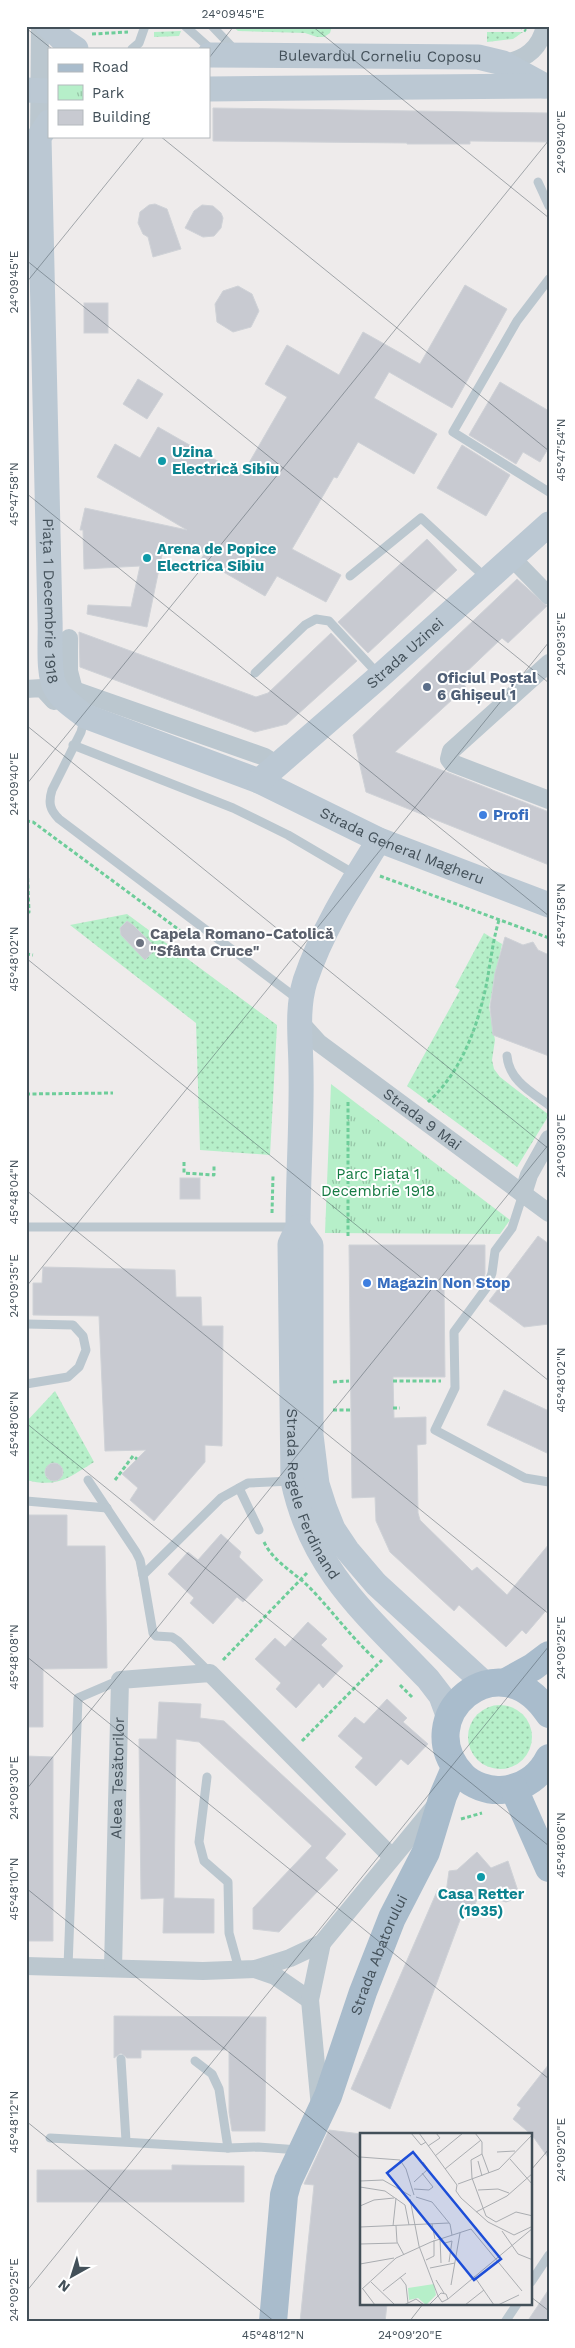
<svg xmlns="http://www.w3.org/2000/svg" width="575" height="2348" viewBox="0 0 575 2348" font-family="'Work Sans',sans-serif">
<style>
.grass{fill:url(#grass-dots)}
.park{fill:url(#park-tufts)}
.building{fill:#c8cad1;stroke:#cfd2d7}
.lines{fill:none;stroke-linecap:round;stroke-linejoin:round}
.path{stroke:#6ecd9a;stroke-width:3;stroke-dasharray:4 2.5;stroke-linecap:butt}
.lane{stroke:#bbc7cf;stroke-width:9}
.street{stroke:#bbc7cf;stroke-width:18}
.secondary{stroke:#bbc8d3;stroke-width:25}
.primary{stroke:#a9bccc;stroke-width:28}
.secondary-bridge{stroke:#bbc8d3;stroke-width:25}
.ticks{fill:none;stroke:#435059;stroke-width:1;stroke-opacity:0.45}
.culture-dot{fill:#0f9aa8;stroke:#fff;stroke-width:2}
.service-dot{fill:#5c6f8a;stroke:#fff;stroke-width:2}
.shop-dot{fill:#3f7fe0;stroke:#fff;stroke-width:2}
.worship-dot{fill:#6b7280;stroke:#fff;stroke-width:2}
.labels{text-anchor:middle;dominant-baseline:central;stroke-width:4;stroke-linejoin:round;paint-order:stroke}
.street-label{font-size:15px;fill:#435059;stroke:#fff}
.culture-label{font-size:15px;font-weight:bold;fill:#0d838f;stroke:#fff;text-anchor:start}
.service-label{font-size:15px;font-weight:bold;fill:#4e5e75;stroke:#fff;text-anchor:start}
.shop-label{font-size:15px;font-weight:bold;fill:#366cbe;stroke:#fff;text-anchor:start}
.worship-label{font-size:15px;font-weight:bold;fill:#5b616d;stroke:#fff;text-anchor:start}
.park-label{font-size:15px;fill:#147a42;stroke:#fff}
.inset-road{fill:none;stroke:#aaadb1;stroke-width:1}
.view{fill:#1d4ed8;fill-opacity:0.15;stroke:#1d4ed8;stroke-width:2.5}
.inset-edge{fill:none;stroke:#435059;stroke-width:2.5}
.neatline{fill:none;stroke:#435059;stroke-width:2}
.ticks-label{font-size:12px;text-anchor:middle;fill:#435059}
</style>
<defs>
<pattern id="grass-dots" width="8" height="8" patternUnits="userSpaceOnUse" patternTransform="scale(1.25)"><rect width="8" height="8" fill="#b6efc9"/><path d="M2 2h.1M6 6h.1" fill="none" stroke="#96c4a6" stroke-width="1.8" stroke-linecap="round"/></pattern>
<pattern id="park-tufts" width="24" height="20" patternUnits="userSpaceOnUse" patternTransform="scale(1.25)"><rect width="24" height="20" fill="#b6efc9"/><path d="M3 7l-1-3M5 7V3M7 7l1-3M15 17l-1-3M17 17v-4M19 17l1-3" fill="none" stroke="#96c4a6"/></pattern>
</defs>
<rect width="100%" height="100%" fill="#eeebeb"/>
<g class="grass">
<path d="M232,26H332L330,33L324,37H317L305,33L238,31Z"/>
<path d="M181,31L179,36L154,37V32Z"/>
<path d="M487,32H523L513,39L487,42Z"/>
<path d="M127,914L277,1025L270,1155L200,1150L196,1023L70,925Z"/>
<path d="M484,933L502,944L489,1007L495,1040L492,1060L494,1069L500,1077L549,1115L517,1167L407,1086L460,990L455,987Z"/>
<path d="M55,1391L94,1462C68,1478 58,1488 26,1480V1422Z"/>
<circle cx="500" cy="1737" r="32"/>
</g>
<path class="park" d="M331,1084L510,1220L500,1234L325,1233Z"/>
<g class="building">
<path d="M213,108L549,113V142L470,141V144H407V143L213,141Z"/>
<path d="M155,204L167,209L181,249L153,257L148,237L143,234L138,223L140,212L149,205Z"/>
<path d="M202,205L213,206L221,213L223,218L221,228L214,236L203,237L185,228L194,211Z"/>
<path d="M465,285L507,309L452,408L389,372L374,398L437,434L414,474L358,442L337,478L334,477L292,549L341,575L326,602L277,576L265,596L201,559L205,553L164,545L147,627L87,614L88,605L131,607L140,566L84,569L83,530H80L85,508L187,530L97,477L115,444L140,458L158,427L242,475L287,397L265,384L287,345L339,375L363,332L420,364Z"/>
<path d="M238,286L252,294L259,311L251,327L233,332L217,322L215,304L223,291Z"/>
<rect x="84" y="303" width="24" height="30"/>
<path d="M138,379L163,394L147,419L123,404Z"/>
<path d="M500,382L549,411V447L540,462L523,452L516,464L469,435Z"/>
<path d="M462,445L510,475L486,516L437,488Z"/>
<path d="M427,539L457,570L368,653L338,622Z"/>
<path d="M517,579L547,606L508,643L502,638L459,679L466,687L395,752L549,812V865L366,792L353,735Z"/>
<path d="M79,632L256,697L268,693L331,633L357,661L287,724L255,732L80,667Z"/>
<path d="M127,921L133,925L156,948L145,960L121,935L120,928Z"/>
<path d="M505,937L523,945L533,942L538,950L549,955V1056L493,1035L490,1007L495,973Z"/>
<rect x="180" y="1178" width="20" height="21"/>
<path d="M538,1236L549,1244V1324L524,1327L489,1301Z"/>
<path d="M349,1245H485V1274L480,1286H444L445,1377H393L394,1418L426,1417V1444L417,1445L418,1513L420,1520L472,1571L477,1567L507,1595L549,1544V1607L526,1634L522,1630L506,1647L459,1605L454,1611L390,1552L376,1521L375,1497L352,1498Z"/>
<path d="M43,1267L175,1270L176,1297H201L202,1326H223L222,1446L205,1445V1462L154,1521L130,1500L138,1488L122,1474L146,1450L105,1451L99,1316L33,1315V1283H42Z"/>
<path d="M504,1390L549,1411V1454L487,1425Z"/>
<circle cx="54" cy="1472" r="9"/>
<path d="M26,1515H67V1546H105L107,1668L43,1669V1727H26Z"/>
<path d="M221,1534L241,1552L239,1557L263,1580L243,1602L237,1597L213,1624L190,1603L194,1598L168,1574L188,1552L198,1560Z"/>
<path d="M308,1622L327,1639L321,1645L343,1666L323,1688L319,1683L296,1708L276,1689L281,1683L255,1659L275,1638L285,1647Z"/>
<path d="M387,1699L407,1718L403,1722L428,1744L408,1765L401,1759L376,1786L355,1767L363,1758L338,1736L355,1717L364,1724Z"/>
<path d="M159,1702L201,1704L200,1718L224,1721L346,1834L325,1858L338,1870L279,1932L253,1929V1908L312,1846L199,1742L176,1739L174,1898L214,1899V1933H163L164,1898L141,1899L139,1739H157Z"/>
<path d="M26,1756L53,1757V1941H26Z"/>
<path d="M477,1852L491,1868L508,1861L520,1897L506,1902L480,1894L471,1912H463L390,2109L351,2089L438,1889L446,1893L449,1871L457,1870Z"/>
<path d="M114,2016L266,2017L265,2131H232L229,2112V2050H141V2058H127L121,2053L114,2058Z"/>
<path d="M549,2064V2159L532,2135L513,2119L521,2108L517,2105Z"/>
<path d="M329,2130L361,2134V2304H387L385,2322H300L314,2185L304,2184Z"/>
<path d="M172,2165L244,2166V2202H37V2170H172Z"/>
<path d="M549,2289V2322H527Z"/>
</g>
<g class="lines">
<g class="path">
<path d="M519,26L526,31"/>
<path d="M92,34L128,32"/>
<path d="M26,821L33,822L182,932"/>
<path d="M26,839L29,912H26"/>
<path d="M380,876L549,938"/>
<path d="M26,954L33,955"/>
<path d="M26,1094L113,1093"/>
<path d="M428,1102C458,1075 474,1036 483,999C490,973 491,946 499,920"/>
<path d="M184,1162V1173L214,1175V1165"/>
<path d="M272,1213L273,1176"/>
<path d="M348,1236V1100"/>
<path d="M393,1381H441"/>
<path d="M333,1382L349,1381"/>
<path d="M393,1408H400"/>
<path d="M333,1410H350"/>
<path d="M115,1480L133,1456L137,1459"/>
<path d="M264,1542C274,1563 296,1573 311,1589C333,1612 351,1637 375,1659"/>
<path d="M223,1660L307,1573"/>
<path d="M400,1685L413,1698"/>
<path d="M302,1741L382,1660"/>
<path d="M461,1819L482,1813"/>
</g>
<g class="lane">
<path d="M185,26L213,51"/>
<path d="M212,26L234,49"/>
<path d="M132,49L139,43L145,26"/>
<path d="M538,182L549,206"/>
<path d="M549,279L517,321L453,432L549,492"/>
<path d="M350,576L421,518L486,578"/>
<path d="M255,673L305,625L316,619L329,621L378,674"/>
<path d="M85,716L81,732L52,790C48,803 50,810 59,819L299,1000"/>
<path d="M73,745L233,808L288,835L356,875"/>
<path d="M507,1056C509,1080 531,1092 549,1105"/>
<path d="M523,1194L512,1228L495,1251L492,1273L487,1287L454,1332L455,1388L435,1430L525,1478L549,1482"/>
<path d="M26,1227H296"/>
<path d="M26,1324L73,1325L83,1336L86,1350L79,1367L68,1377L26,1384"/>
<path d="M88,1480L136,1552L140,1560L143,1575"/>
<path d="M239,1488L259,1530"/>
<path d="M26,1501L107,1508"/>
<path d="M210,1673L178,1641L172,1637L156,1636L153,1633L143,1575L221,1498L248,1483L292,1481"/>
<path d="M207,1777L199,1842L204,1861L228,1882L229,1933L239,1969"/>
<path d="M68,1967L78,1698L120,1680"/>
<path d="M121,2059L126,2141"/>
<path d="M195,2061L212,2074L219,2089L228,2148"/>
<path d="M50,2138L228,2148L258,2147L299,2150"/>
<path d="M531,2282L549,2255"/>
<path d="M505,2322L517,2304"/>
</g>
<g class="street">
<path d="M503,63C525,60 540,49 545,26"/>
<path d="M39,137L40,26"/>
<path d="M512,558L549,596"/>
<path d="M69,638V671L74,690"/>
<path d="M549,663L451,751L449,759L452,763L549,800"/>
<path d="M26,689L42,688L53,700"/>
<path d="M54,701L66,690H74L265,757L279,766"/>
<path id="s1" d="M299,1021L319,1043L549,1213"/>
<path d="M523,1194L529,1175L549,1139"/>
<path d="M26,1966L203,1971L255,1969L290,1958L322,1943L436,1805"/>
<path id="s2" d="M113,1968L120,1680L210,1673L392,1857"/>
<path d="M255,1969L275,1976L310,2000"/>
<path d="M320,2108L310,2000L322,1943"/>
</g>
<g class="secondary">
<path d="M48,26L64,41L76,49"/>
<path id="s3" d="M209,55L478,57L503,63L545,86"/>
<path d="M209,89L544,86"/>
<path id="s4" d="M49,122L39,137L50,620C51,638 47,674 56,689C63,701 75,708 85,716L259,781L379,840L549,905"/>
<path id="s5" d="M259,781L380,676L549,524"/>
<path id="s6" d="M379,840C351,885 322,930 305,981C296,1011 301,1041 301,1072C302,1123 298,1176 298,1227L290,1244L293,1481C312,1571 368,1616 428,1679L441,1696L449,1718"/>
<path d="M298,1227L311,1245V1435L317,1484L325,1509L333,1529L347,1550L376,1584L485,1684"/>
</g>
<g class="primary">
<path d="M506,1682L533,1667L549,1655"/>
<path d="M549,1714C499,1637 407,1718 463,1776C472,1785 488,1791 501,1790C523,1788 539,1778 549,1758"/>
<path d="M514,1789L549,1868"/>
<path id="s7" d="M273,2322L284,2195L288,2181L328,2096L363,1992L392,1918L426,1852L443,1796L455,1768"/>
</g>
<path class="secondary-bridge" d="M26,90L49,91"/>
</g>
<path class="ticks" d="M312,26L549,218M26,28L52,49M209,58L234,26M160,136L549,451M26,260L549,683M26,283L145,136M26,493L549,916M26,725L549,1149M26,785L549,140M26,958L549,1381M26,1190L549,1614M26,1287L549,642M26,1423L549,1846M26,1656L549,2079M26,1790L549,1144M26,1888L361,2159M26,2121L275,2322M531,2170L549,2149M26,2292L549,1646M531,2297L549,2311M409,2322L423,2304"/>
<g class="culture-dot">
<circle cx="162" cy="461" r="5"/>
<circle cx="147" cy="558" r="5"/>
<circle cx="481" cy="1877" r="5"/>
</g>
<circle class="service-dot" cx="427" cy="687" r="5"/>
<g class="shop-dot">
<circle cx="483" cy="815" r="5"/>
<circle cx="367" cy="1283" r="5"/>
</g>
<circle class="worship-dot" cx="140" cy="943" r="5"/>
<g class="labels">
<g class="street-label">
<text stroke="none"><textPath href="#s3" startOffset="171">Bulevardul Corneliu Coposu</textPath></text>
<text stroke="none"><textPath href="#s4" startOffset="482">Piața 1 Decembrie 1918</textPath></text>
<text stroke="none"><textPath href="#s5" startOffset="194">Strada Uzinei</textPath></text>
<text stroke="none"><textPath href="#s4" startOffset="954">Strada General Magheru</textPath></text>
<text stroke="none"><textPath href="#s1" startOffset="158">Strada 9 Mai</textPath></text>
<text stroke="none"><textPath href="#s6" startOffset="679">Strada Regele Ferdinand</textPath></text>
<text stroke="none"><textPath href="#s2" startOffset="190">Aleea Țesătorilor</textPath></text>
<text stroke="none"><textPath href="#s7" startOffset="386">Strada Abatorului</textPath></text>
</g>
<g class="culture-label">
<text x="172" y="452">Uzina<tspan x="172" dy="17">Electrică Sibiu</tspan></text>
<text x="157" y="549">Arena de Popice<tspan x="157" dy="17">Electrica Sibiu</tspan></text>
<text x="481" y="1894" text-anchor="middle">Casa Retter<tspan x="481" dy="17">(1935)</tspan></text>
</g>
<g class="service-label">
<text x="437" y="678">Oficiul Poștal<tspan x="437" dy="17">6 Ghișeul 1</tspan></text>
</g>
<g class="shop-label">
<text x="493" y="815">Profi</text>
<text x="377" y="1283">Magazin Non Stop</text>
</g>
<g class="worship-label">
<text x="150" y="934">Capela Romano-Catolică<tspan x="150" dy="17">"Sfânta Cruce"</tspan></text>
</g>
<g class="park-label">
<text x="378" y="1174">Parc Piața 1<tspan x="378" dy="17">Decembrie 1918</tspan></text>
</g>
</g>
<g transform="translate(360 2133)">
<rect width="172" height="172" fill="#eeebeb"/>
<path d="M74,151L76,162L66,172L58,165L49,167L48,155Z" fill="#b6efc9"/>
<path class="inset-road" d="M51,0L61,12L66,9M59,0L97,52M115,0L122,9V21L111,27L112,45L126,83L136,89M68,13L80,5L76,0M137,19L155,18M122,21L129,40M75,23L103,0M0,24L40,27L46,36L54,62M150,26L173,52M118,28L122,43M85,36L121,7M0,48L23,47L51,63M54,49L68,36L63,29M98,51L139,36L173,1M97,52L96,58L101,65L128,89L154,102L173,93M0,54L25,58L45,72L49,92M54,56L69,57L73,54L62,40M118,57L138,56L149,60M56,64L72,69L90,91L92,102M50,66L59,113L78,163M0,73L14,67L34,65M116,79L147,63L173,40M136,89L156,79L173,83M72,91L75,106M33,93L36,65M36,93L37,109L44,122M0,94L89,90M142,98L158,121L173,127M80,105L81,130M85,110L92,108L89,129M0,111L37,110M66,127L74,123V107M0,131L34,125M70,135L95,130M114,143L134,172M40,144L46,152L48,170M76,147L84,160M11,149L35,172M91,152L100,100M2,156L36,125L71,109L111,96L162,158M3,156L15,172M23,158L46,140M88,166L173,95M44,172L56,166L64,172M69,172L81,160L86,161L88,166L82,169L78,163M105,172L124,157M138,172L159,162"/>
<path class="view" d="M53,19L141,126L114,147L27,40Z"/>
<rect width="172" height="172" class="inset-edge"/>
</g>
<rect width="575" height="2348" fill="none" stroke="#ffffff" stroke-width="55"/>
<rect x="48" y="48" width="162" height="90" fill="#ffffff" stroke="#b4b9bd"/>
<rect x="58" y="64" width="25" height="8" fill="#a9bccc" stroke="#b4b9bd"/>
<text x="92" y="72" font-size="15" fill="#435059">Road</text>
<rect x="58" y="85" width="25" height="15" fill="url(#park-tufts)" stroke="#b4b9bd"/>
<text x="92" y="98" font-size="15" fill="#435059">Park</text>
<rect x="58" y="110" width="25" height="15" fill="#c8cad1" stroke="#b4b9bd"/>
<text x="92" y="122" font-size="15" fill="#435059">Building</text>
<g transform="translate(72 2276) rotate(219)" stroke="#ffffff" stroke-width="4" paint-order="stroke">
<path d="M0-4L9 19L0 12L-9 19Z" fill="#435059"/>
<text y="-8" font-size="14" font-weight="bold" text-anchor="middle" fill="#435059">N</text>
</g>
<rect x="28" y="28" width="520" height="2292" class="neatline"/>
<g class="ticks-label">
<text x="233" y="18">24°09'45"E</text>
<text transform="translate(561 142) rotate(-90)" y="4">24°09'40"E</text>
<text transform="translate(14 282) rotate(-90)" y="4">24°09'45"E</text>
<text transform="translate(561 450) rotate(-90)" y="4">45°47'54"N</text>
<text transform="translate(14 494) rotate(-90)" y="4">45°47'58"N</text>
<text transform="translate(561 644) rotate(-90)" y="4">24°09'35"E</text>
<text transform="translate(14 784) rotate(-90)" y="4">24°09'40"E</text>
<text transform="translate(561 915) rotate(-90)" y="4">45°47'58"N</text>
<text transform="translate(14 959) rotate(-90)" y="4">45°48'02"N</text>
<text transform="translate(561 1146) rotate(-90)" y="4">24°09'30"E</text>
<text transform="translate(14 1192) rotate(-90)" y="4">45°48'04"N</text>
<text transform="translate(14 1286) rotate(-90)" y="4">24°09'35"E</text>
<text transform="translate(561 1380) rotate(-90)" y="4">45°48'02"N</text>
<text transform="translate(14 1424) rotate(-90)" y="4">45°48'06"N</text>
<text transform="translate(561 1648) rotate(-90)" y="4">24°09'25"E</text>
<text transform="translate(14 1657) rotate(-90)" y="4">45°48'08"N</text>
<text transform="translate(14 1788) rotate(-90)" y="4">24°09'30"E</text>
<text transform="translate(561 1845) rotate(-90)" y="4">45°48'06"N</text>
<text transform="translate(14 1889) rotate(-90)" y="4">45°48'10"N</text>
<text transform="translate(14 2122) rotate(-90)" y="4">45°48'12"N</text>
<text transform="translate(561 2150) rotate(-90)" y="4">24°09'20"E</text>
<text transform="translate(14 2290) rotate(-90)" y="4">24°09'25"E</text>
<text x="273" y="2339">45°48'12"N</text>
<text x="410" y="2339">24°09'20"E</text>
</g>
</svg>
